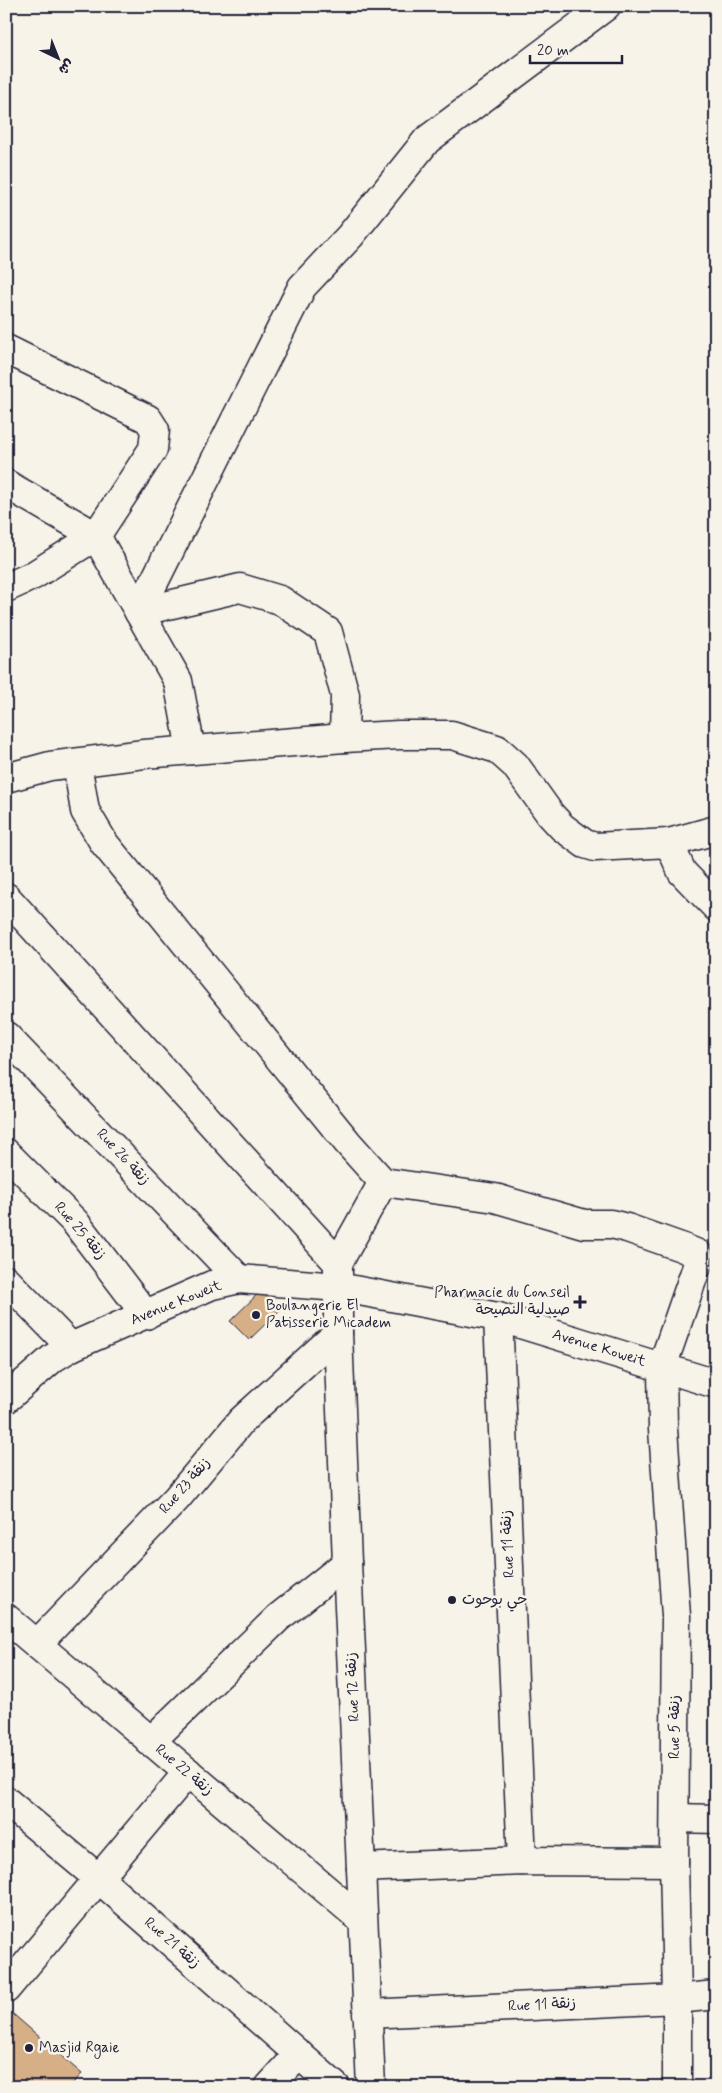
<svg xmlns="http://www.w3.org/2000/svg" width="722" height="2093" viewBox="0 0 722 2093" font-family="Mynerve,'Playpen Sans Arabic',sans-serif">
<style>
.building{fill:#d6af87;stroke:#22223b}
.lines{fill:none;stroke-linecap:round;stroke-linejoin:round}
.minor-casing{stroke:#22223b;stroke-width:31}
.minor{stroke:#f7f3e8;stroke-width:28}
.poi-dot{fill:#22223b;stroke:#f7f3e8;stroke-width:2}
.labels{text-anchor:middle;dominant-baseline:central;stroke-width:5;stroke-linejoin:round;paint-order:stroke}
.street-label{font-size:15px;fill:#22223b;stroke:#f7f3e8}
.poi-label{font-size:15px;fill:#22223b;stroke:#f7f3e8;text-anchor:start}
</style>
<rect width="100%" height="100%" fill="#f7f3e8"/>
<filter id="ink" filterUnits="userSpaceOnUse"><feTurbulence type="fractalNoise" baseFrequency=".02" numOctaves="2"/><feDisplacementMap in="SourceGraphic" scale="10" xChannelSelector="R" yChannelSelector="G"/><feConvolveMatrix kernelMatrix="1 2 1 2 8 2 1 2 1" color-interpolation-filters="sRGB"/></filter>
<g filter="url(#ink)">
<g class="building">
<path d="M262,1290L281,1309L249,1340L230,1321Z"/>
<path d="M13,2014L82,2074L69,2087H6V2022Z"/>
</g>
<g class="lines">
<g class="minor-casing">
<g id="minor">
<path d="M6,349L148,419L155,430L153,449L96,536L34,575L6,588"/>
<path d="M6,484L96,536L178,681L191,750"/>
<path d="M139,612L302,287L350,236L427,140L606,6"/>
<path d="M139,612L240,588L280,600L328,632L345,695L344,738"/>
<path d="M77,763L85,811L104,843L348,1143L383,1182L495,1198L584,1224H611L627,1228L681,1247L698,1254L697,1266L662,1367L663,1429L676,1616L674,1862L677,1999V2087"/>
<path d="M6,778L50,766L144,754L344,738L399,735H452L497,749L515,765L550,814L562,827L585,844L595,847L669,843L716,830"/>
<path d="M669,843L682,872L716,907"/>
<path d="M6,897L338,1263"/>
<path d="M6,1036L239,1279"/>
<path d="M6,1153L75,1222L146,1315"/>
<path d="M6,1280L71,1347"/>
<path d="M498,1317L522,1861"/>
<path d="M6,1399L53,1358L71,1347L212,1285L239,1279L338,1287L498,1317L716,1384"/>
<path d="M6,1618L362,1920"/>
<path d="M37,1644L177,1498L242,1420L338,1333"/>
<path d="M150,1742L279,1617L347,1563"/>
<path d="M6,1801L98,1878L336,2087"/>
<path d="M675,1818L716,1819"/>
<path d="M361,1868L522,1861L674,1862"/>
<path d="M6,1989L188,1772"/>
<path d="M367,2014L677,1999L716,1995"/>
<path d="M269,2087L299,2054"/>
<path d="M371,2087L347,1563L338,1333V1263L383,1182"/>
</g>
</g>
<use href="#minor" class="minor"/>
</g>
</g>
<g class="poi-dot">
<path d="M577.5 1294.5h5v5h5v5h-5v5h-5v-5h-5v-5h5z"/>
<circle cx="256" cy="1315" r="5"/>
<circle cx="452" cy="1600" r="5"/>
<circle cx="29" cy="2048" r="5"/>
</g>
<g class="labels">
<g class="street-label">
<text transform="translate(123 1157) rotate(47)">Rue 26 زنقة</text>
<text transform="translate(80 1231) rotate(49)">Rue 25 زنقة</text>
<text transform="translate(176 1303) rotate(-22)">Avenue Koweit</text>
<text transform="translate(599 1348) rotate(17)">Avenue Koweit</text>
<text transform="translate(185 1486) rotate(-49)">Rue 23 زنقة</text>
<text transform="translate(508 1544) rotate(-93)">Rue 11 زنقة</text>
<text transform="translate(353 1687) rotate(-93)">Rue 12 زنقة</text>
<text transform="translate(675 1727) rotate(-90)">Rue 5 زنقة</text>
<text transform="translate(184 1770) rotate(40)">Rue 22 زنقة</text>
<text transform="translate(172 1943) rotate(41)">Rue 21 زنقة</text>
<text transform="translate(542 2005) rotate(-3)">Rue 11 زنقة</text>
</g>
<g class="poi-label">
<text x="570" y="1293" text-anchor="end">Pharmacie du Conseil<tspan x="570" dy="17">صيدلية النصيحة</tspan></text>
<text x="266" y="1306">Boulangerie El<tspan x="266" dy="17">Patisserie Micadem</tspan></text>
<text x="462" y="1600">حي بوحوت</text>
<text x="39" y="2048">Masjid Rgaie</text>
</g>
</g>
<rect width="722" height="2093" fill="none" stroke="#f7f3e8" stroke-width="25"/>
<rect x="12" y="12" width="697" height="2068" fill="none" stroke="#22223b" stroke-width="2" filter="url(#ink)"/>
<g transform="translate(58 58) rotate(137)" stroke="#f7f3e8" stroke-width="4" paint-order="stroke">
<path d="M0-4L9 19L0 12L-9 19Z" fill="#22223b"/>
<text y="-8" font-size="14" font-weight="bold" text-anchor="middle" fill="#22223b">ش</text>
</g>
<path d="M530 55v8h92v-8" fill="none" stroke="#22223b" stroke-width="2.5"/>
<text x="537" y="55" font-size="15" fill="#22223b" stroke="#f7f3e8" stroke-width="4" paint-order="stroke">20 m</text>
</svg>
